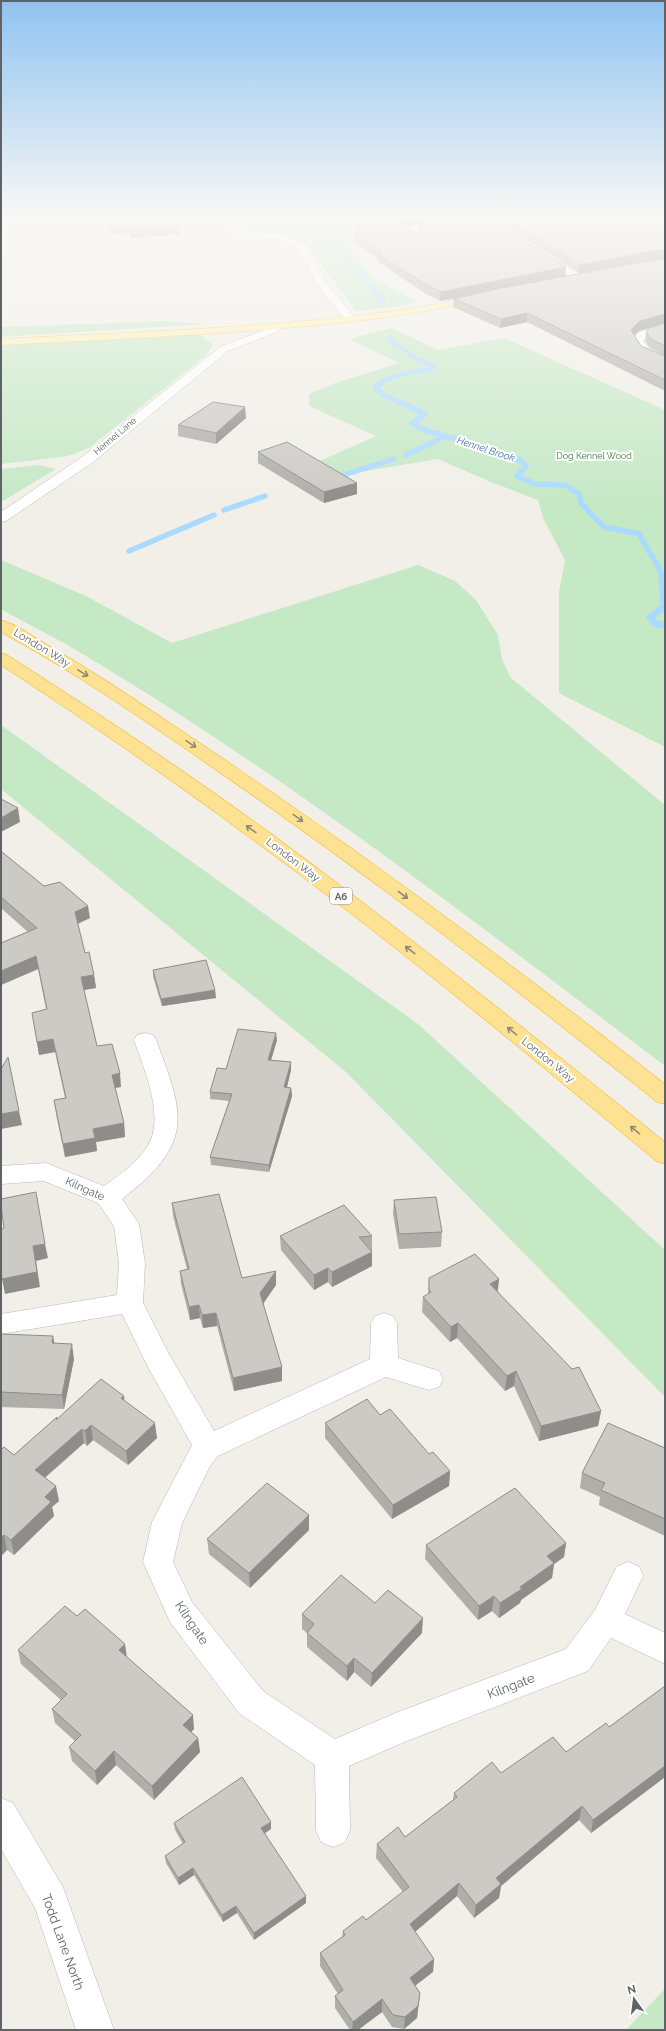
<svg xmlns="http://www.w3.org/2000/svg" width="666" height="2031" viewBox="0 0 666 2031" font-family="Raleway,sans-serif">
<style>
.green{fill:#c5e8c5}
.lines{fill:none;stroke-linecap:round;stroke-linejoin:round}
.stream-far2{stroke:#aadaff;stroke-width:4.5}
.stream-far1{stroke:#aadaff;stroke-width:5.5}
.stream{stroke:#aadaff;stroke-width:7}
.minor-casing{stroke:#b5b8bc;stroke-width:1}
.major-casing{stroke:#f2c960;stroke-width:1}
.highway-casing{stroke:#f9ab00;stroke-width:1}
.minor{fill:#fff;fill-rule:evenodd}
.major{fill:#fff2af;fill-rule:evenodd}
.highway{fill:#fde293;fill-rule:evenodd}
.wall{fill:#afaea9}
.shaded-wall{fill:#8f8d8a}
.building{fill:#cccac5;stroke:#8f8d8a}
.oneway{stroke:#8e8975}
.labels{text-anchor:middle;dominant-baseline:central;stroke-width:4;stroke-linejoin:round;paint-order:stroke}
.far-street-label{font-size:9px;fill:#5f6368;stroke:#fff}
.far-park-label{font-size:9px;fill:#348238;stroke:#fff}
.far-water-label{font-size:10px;font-style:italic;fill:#4174aa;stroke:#fff}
.shield{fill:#fff;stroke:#8f9295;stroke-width:1}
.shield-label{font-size:10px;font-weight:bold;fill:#5f6368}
.street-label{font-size:11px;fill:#5f6368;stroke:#fff}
.near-street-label{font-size:13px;fill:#5f6368;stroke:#fff}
</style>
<rect width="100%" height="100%" fill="#f1efe8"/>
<g class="green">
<path d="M222,219H354L339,233L373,278L417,302L397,307L356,311L325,270L313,250L290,236L243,231Z"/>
<path d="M168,321L206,324L1,337V327Z"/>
<path d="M392,328L438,350L504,338L665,410V747L559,693V592L565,560L543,518L538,500L491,482L438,459L324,478L304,468L376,436L309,406V394L335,383L399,363L349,339Z"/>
<path d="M198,333L213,345L205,356L89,448L68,456L1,464V345Z"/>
<path d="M39,465L56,469L1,502V469Z"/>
<path d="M1,560L86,596L172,643L418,565L455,581L476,600L498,635L502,659L511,678L665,805V1066C477,923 289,778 86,656C59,639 29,625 1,609Z"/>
<path d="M1,725L418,1024L665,1250V1397L346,1072L1,789Z"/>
<path d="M665,1989V2030H626Z"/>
</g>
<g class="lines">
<g class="stream-far2">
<path d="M323,233L383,301"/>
<path d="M387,379L402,374L432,369L433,366L412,357L403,348L393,344L390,337"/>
</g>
<g class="stream-far1">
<path d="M389,378L375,387L382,394L425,414L412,423L427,431L462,441L495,455L518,459L526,466L517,476L535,484L565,485L579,494L581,503L604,527L640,534C645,551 659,560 662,578"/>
<path d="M406,455L446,436"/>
<path d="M334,478L394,459"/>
<path d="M224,510L265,496"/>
<path d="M129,551L214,515"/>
</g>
<path class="stream" d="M662,577L664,607L650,617L656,624L665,625"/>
<g class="minor-casing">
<g id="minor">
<path d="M210,219H223L241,230L285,235L307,245L326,282L354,317L356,319L354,321H346L316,283L299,249L279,240L236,235Z"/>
<path d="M457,219H490L485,222L414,232L428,242L423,245L401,231L403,229L425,223Z"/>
<path d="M541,251L545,252L584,278L579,281L575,280L537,256L536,254L537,252Z"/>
<path d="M277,323L283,326L277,332L228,351L92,463L6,521L1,522V512L82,457L220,347L269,328Z"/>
<path d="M665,324V331L647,336L643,341L649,349L665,358V366L641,354L631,340L639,332Z"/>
<path d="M145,1033L153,1035L156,1040C186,1118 193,1144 122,1199L139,1224L145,1263L143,1303L169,1354L214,1431L370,1359L371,1323L375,1316L384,1313L393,1316L397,1323L398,1358L439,1371L443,1379L439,1387L429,1390L386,1377L218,1456L210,1466L182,1523L173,1562L192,1602L263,1691L335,1739L398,1712L566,1649L595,1610L617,1566L628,1562L639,1566L643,1576L625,1614L665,1633V1664L611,1638L588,1671L407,1741L349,1766L350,1830L345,1842L333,1847L321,1842L316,1830L315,1765L239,1713L170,1622L143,1562L152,1522L192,1445L149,1369L122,1314L1,1334V1314L117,1295L119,1263L114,1226L98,1203L44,1181L1,1184V1166L46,1163L104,1186C119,1175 137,1163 147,1147C166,1118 144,1069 134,1040L137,1035Z"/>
<path d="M1,1798L13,1803L63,1887L114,2030H76L35,1908L1,1849Z"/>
</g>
</g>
<g class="major-casing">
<path id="major" d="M483,293L488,296L487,298C394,321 299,328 204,334C136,338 69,342 1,345V339C140,331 284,328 421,307C442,304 462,297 483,293Z"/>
</g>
<g class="highway-casing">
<g id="highway">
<path d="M1,620C16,624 31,635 44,643C84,666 123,691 161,717C335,832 501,956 665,1084V1104L657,1102C513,987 368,874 216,770C146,721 76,673 1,632Z"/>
<path d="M1,653L7,655C95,711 182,769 266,830C402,930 534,1036 665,1142V1164L656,1161C523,1050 389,939 249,837C168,777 85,720 1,665Z"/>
</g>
</g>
<use href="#minor" class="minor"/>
<use href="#major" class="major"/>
<use href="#highway" class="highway"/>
</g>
<g class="wall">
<path d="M104,219H176L180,234L131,238L129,233L112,235Z"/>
<path d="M366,219H442L425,222L405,227L424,238L418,233V225L566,267L565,276L544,280L639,331L634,335L641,346L665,356V391L527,322L500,328L453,307L454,299L440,301L423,292L377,261V258L354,242V234H356V221Z"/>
<path d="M494,219H665V258L579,273Z"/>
<path d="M665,323V356L650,348L645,341L646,332Z"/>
<path d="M246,418L216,444L178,436V425Z"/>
<path d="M258,452L357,483V494L324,503L258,463Z"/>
<path d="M1,853L44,886L90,918L78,924L85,953L94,975L96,988L84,990L97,1046L121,1087L115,1088L124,1123L125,1137L96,1142L97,1151L65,1157L56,1114L54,1100L65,1098L55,1052L39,1055L32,1013L46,1009L38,969L1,985V943L28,932L1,908Z"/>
<path d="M153,970L215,990L216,998L162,1006L153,977Z"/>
<path d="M277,1040L271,1060L291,1062V1070L287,1087L291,1088L292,1096L269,1172L211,1165L210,1157L229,1101L210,1099V1092L226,1069Z"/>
<path d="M394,1200L442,1232L441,1247L399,1249L393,1214Z"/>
<path d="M172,1203L242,1278L276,1285L263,1303L282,1381L234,1391L217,1326L203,1328L200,1318L190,1320L181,1284L180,1271L187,1269L173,1216Z"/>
<path d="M280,1236H372V1266L332,1287L328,1282L314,1290L281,1250Z"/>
<path d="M429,1278L499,1279L498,1292L601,1411L598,1426L539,1441L514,1386L505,1391L457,1338L450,1342L422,1312L423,1297L428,1294Z"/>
<path d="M1,1334L74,1359L64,1409L1,1407Z"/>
<path d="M125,1401L157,1438L128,1465L93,1440L87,1446L84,1443L45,1478L59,1501L52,1507L54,1516L14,1555L7,1550L1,1556V1450L14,1455L57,1417V1419Z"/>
<path d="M380,1415L450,1471L449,1486L392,1519L325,1438V1423Z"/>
<path d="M665,1448V1536L599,1505L600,1497L580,1488L582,1473Z"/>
<path d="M309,1530L250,1588L209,1554L207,1539Z"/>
<path d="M566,1543L564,1557L554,1564L552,1578L521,1600L520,1603L499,1618L492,1611L478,1620L425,1559L426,1545Z"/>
<path d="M375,1603L422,1633L371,1687L354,1672L347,1681L307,1647V1633L302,1629V1614Z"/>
<path d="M77,1616L127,1657L194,1729L191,1732L198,1738L200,1752L154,1800L116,1765L97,1785L72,1761L69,1747L75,1741L55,1723L52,1709L61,1700L21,1664L18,1650Z"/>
<path d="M665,1686V1777L591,1833L579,1820L501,1886L499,1898L474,1918L457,1896L415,1932L434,1959L433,1972L415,1986L420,1993L417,2018L404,2029L392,2027L382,2012L358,2030H350L335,2008V1996L338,1994L320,1966V1953L342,1937L343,1931L366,1920L403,1892L376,1858L377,1844L405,1837L453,1800L454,1793L501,1773L566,1752L609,1727Z"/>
<path d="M174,1823L271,1829L265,1833L306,1903L254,1940L237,1913L223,1922L194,1875L179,1885L166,1863L165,1856L183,1844L175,1830Z"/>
</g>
<g class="shaded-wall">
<path d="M403,219H442L425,222L403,228L400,224Z"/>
<path d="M128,225L129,233L112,235V227Z"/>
<path d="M180,226V234L131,238V230Z"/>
<path d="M665,249V258L579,273L580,265Z"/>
<path d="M566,267L565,276L440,301L441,292Z"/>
<path d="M527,313V322L500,328L501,319Z"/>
<path d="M665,314V323L639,331L630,339L631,330L640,321Z"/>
<path d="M245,407L246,418L216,444V433Z"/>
<path d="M357,483V494L324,503V492Z"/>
<path d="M18,808L20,822L1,832V818Z"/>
<path d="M88,906L90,918L76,924L75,912Z"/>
<path d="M36,956L38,969L1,985V971Z"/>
<path d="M94,975L96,988L83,990L81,977Z"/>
<path d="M215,990L216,998L162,1006L161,999Z"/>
<path d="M276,1033L277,1040L269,1067L268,1060Z"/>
<path d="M53,1039L55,1052L39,1055L37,1042Z"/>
<path d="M291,1062V1070L285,1095L284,1087Z"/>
<path d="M120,1073L121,1087L113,1088L112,1075Z"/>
<path d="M291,1088L292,1096L269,1172V1165Z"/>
<path d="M19,1111L22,1125L1,1129V1114Z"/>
<path d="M124,1123L125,1137L96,1142L97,1151L65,1157L63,1144L93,1129Z"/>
<path d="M45,1244L48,1258L36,1261L40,1287L5,1294L2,1279L33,1246Z"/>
<path d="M372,1252V1266L332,1287V1272Z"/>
<path d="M328,1268V1282L314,1290V1275Z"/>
<path d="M276,1271V1285L261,1307L260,1293Z"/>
<path d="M499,1279L497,1294L490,1284Z"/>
<path d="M199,1305L200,1318L190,1320L189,1307Z"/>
<path d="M216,1313L217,1326L203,1328L202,1315Z"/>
<path d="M458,1323L457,1338L450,1342L451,1327Z"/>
<path d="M53,1336L56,1351L52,1343Z"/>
<path d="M72,1344L74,1359L64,1409L62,1395Z"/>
<path d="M282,1367V1381L234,1391L233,1378Z"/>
<path d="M516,1371L514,1386L505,1391L507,1376Z"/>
<path d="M124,1396L126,1411L121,1398Z"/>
<path d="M601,1411L598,1426L539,1441L541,1426Z"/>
<path d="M155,1423L157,1438L128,1465L126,1451Z"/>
<path d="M91,1425L93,1440L87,1446L85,1431Z"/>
<path d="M82,1429L84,1443L37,1484L35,1470Z"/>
<path d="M450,1471L449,1486L392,1519L393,1505Z"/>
<path d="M56,1486L59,1501L52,1507L54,1516L14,1555L11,1540L45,1497Z"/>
<path d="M309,1515V1530L250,1588L249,1573Z"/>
<path d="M4,1535L7,1550L1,1556V1538Z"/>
<path d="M566,1543L564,1557L554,1564L552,1578L521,1600L520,1603L499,1618L500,1603L520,1587L547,1556Z"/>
<path d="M494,1596L492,1611L478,1620L479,1606Z"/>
<path d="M423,1618L422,1633L371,1687L372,1673Z"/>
<path d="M125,1644L127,1658L119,1650Z"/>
<path d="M354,1658V1672L347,1681V1666Z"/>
<path d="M193,1715L194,1729L185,1739L183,1725Z"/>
<path d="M198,1738L200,1752L154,1800L152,1786Z"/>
<path d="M114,1751L116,1765L97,1785L95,1771Z"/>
<path d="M665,1766V1777L591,1833L593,1820Z"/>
<path d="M582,1806L579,1820L501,1886L499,1898L474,1918L476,1905L496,1878Z"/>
<path d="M271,1822V1829L262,1835L261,1828Z"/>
<path d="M193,1868L194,1875L179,1885L178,1878Z"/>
<path d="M459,1883L457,1896L409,1937L410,1924Z"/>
<path d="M306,1896V1903L254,1940V1933Z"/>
<path d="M236,1906L237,1913L223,1922L222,1915Z"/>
<path d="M434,1959L433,1972L409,1990L410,1978Z"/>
<path d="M420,1993L417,2018L404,2029L405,2017Z"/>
<path d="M382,1999V2012L358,2030H352L353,2022Z"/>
</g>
<g class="building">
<path d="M108,219H176L180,226L131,230L128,225L112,227Z"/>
<path d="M365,219H403L400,224L424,238L430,233L418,225L455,219H488L566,267L441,292L423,283L377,253L382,252L354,234L365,233L356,227L364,226L356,221Z"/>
<path d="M507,219H665V249L580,265Z"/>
<path d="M665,258V314L640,321L631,330L641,346L665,356V380L527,313L501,319L454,299L502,288Z"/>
<path d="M665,323V346L651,339L646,332L649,328Z"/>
<path d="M213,402L245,407L216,433L178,425Z"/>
<path d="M287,442L357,483L324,492L258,452Z"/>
<path d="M1,799L18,808L1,818Z"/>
<path d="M2,852L44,886L60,882L88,906L75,912L85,953L89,952L94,975L81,977L97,1046L112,1044L120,1073L112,1075L124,1123L93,1129L95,1138L63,1144L54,1100L66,1098L53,1039L37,1042L32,1013L47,1009L36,956L1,971V943L37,928L1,897V853Z"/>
<path d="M206,960L215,990L161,999L153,970Z"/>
<path d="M238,1029L276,1033L268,1060L291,1062L284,1087L291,1088L269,1165L210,1157L232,1094L210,1092L217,1068L226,1069Z"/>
<path d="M8,1057L19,1111L1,1114V1069Z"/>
<path d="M36,1192L45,1244L33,1246L37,1272L2,1279L1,1272V1229L4,1228L1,1206V1199Z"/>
<path d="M219,1194L242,1278L276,1271L260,1293L282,1367L233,1378L216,1313L202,1315L199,1305L189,1307L180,1271L189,1269L172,1203Z"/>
<path d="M436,1197L442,1232L399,1234L394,1200Z"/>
<path d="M344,1205L372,1236L359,1237L372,1252L332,1272L328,1268L314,1275L280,1236Z"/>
<path d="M475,1254L499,1279L490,1284L572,1369L579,1367L601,1411L541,1426L516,1371L507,1376L458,1323L451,1327L423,1297L431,1292L429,1290V1278Z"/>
<path d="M1,1334L53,1336L52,1343L72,1344L62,1395L1,1392Z"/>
<path d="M101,1379L124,1396L121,1398L155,1423L126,1451L91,1425L85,1431L82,1429L35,1470L56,1486L45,1497L51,1502L11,1540L4,1535L1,1538V1450L4,1447L14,1455L57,1417L56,1420Z"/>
<path d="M367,1399L380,1415L390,1409L429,1454L433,1452L450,1471L393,1505L325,1423Z"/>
<path d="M608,1423L665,1448V1519L601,1490L605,1483L582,1473Z"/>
<path d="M267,1483L309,1515L249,1573L207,1539Z"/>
<path d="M515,1488L566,1543L547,1556L554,1563L520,1587L522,1589L500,1603L494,1596L479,1606L426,1545Z"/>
<path d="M341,1575L375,1603L388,1590L423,1618L372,1673L354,1658L347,1666L307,1633L314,1624L302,1614Z"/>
<path d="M65,1606L77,1616L85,1609L125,1644L119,1650L193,1715L183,1725L198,1738L152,1786L114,1751L95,1771L69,1747L81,1735L52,1709L67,1694L18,1650Z"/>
<path d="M665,1686V1766L593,1820L582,1806L496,1878L501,1884L476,1905L459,1883L410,1924L434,1959L410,1978L420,1993L418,2006L405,2017L393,2015L382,1999L353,2022L335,1996L343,1990L320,1953L345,1935L343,1931L363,1916L366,1920L409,1887L377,1844L398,1827L405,1837L457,1797L454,1793L492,1762L501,1773L553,1737L566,1752L606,1723L609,1727Z"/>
<path d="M242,1777L271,1822L261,1828L306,1896L254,1933L236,1906L222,1915L193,1868L178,1878L165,1856L185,1842L174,1823Z"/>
</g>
<defs><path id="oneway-shaft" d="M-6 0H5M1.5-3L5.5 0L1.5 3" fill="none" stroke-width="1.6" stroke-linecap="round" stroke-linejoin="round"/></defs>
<g class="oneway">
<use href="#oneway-shaft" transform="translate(83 673) rotate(31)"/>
<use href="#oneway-shaft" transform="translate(191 744) rotate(34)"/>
<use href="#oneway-shaft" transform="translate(298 818) rotate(36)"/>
<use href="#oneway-shaft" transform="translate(251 829) rotate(-144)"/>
<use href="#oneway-shaft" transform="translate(403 895) rotate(37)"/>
<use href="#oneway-shaft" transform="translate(410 950) rotate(-142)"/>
<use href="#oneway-shaft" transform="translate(512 1031) rotate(-141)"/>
<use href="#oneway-shaft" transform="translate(635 1130) rotate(-141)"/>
</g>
<linearGradient id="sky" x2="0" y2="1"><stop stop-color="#8fc3f1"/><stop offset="0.43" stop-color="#f9f8f5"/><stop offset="1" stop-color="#f9f8f5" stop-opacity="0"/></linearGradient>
<rect width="666" height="504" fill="url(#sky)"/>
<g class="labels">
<g class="far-street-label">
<text transform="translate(115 436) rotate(-40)">Hennel Lane</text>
</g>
<g class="far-park-label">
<text x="594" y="456">Dog Kennel Wood</text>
</g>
<g class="far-water-label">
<text transform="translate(486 449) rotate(18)">Hennel Brook</text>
</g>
<rect class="shield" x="330" y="888" width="22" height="16" rx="3"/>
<g class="shield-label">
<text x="341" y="896">A6</text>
</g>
<g class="street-label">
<text transform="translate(42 648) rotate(31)">London Way</text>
<text transform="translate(293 860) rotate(37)">London Way</text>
<text transform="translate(548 1060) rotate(39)">London Way</text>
<text transform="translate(85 1189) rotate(24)">Kilngate</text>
</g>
<g class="near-street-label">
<text transform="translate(192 1623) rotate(56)">Kilngate</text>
<text transform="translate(511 1686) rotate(-21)">Kilngate</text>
<text transform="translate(63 1942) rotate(70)">Todd Lane North</text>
</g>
</g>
<rect width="666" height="2031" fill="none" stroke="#5f6368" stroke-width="4"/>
<g transform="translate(634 1999) rotate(346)" stroke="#ffffff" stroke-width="3" paint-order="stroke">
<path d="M0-3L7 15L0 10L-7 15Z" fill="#5f6368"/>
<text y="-6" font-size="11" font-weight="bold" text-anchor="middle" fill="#5f6368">N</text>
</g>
</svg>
